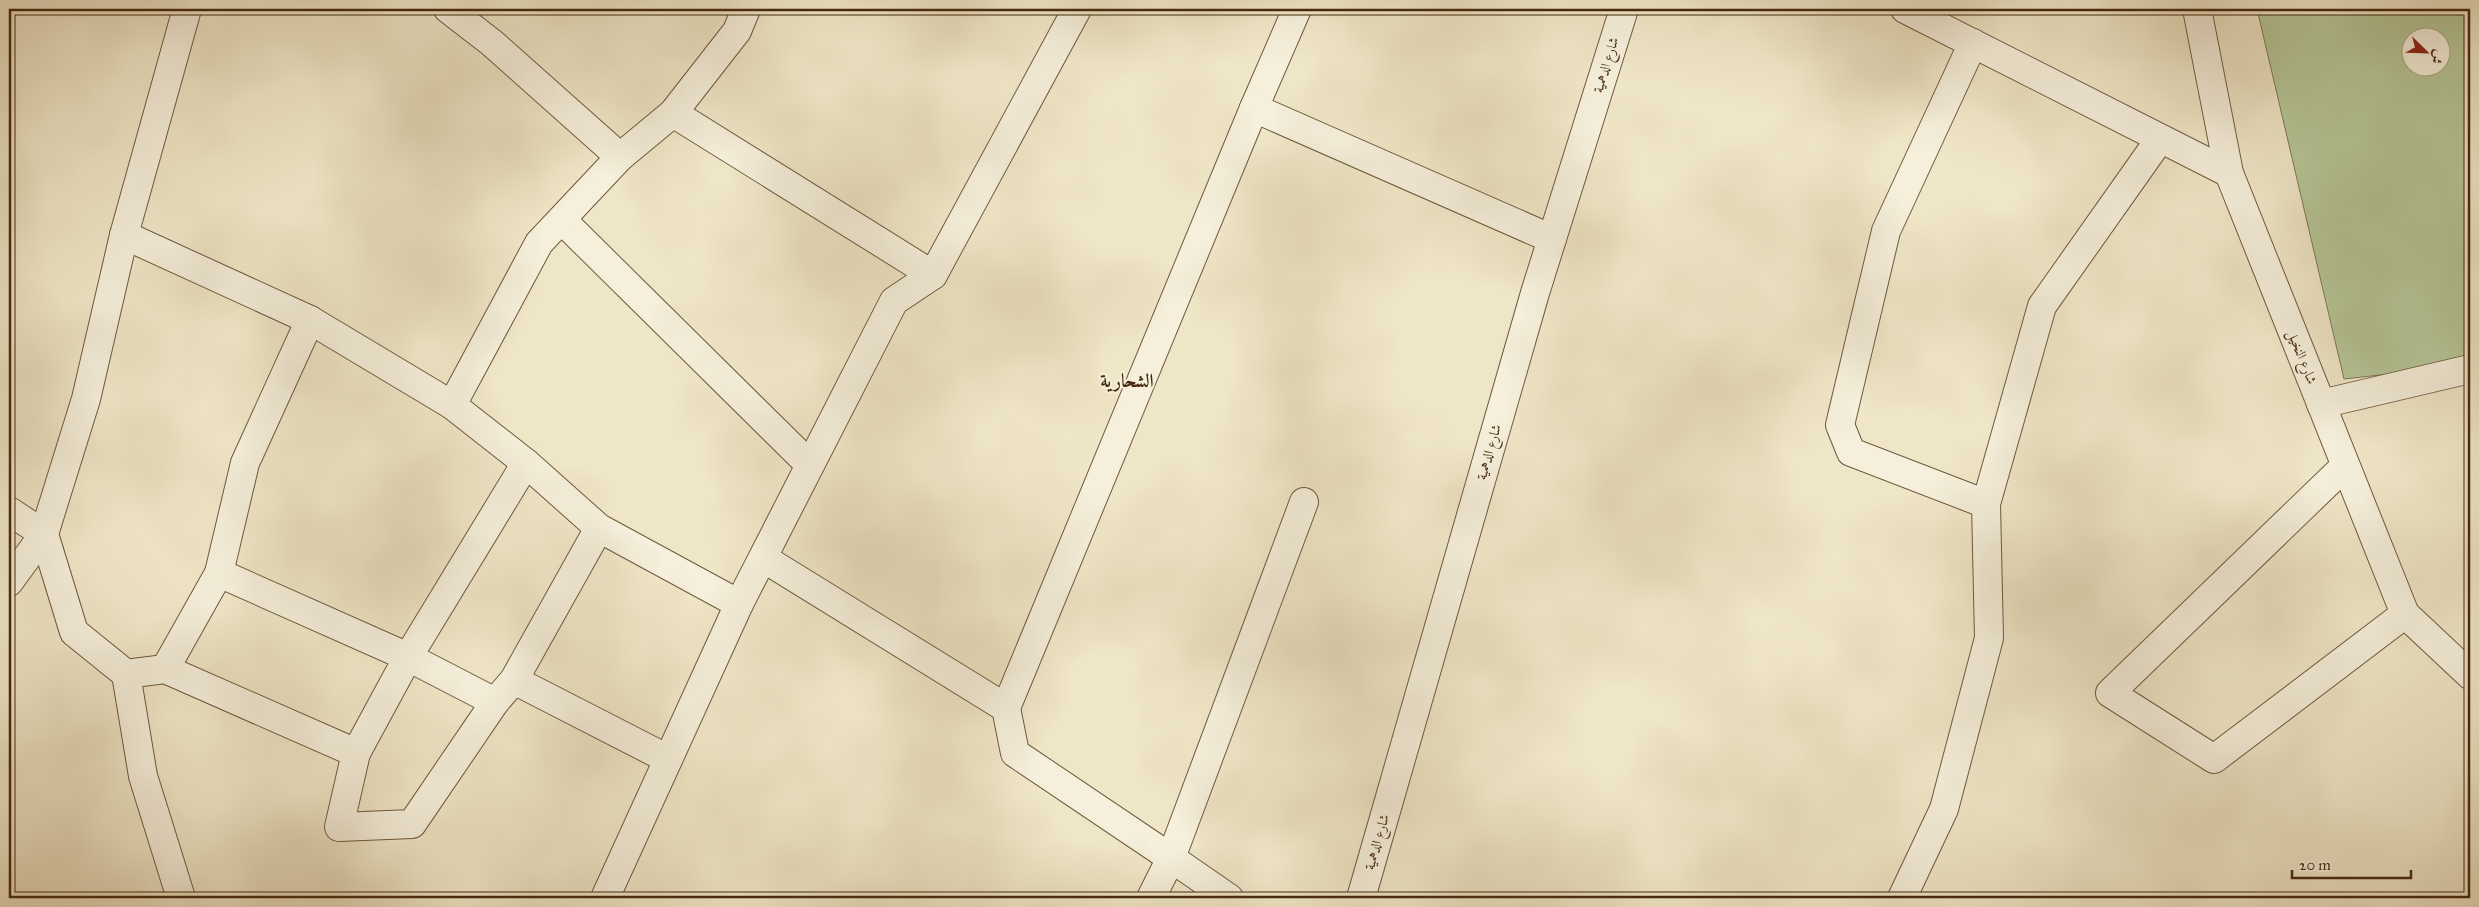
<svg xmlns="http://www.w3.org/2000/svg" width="2479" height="907" viewBox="0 0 2479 907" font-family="'IM FELL Great Primer',Amiri,serif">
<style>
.green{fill:#b6c697;stroke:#7e7852;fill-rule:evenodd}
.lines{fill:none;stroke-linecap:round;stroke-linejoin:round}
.minor-casing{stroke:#70583c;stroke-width:30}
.tertiary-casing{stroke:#70583c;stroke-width:30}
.minor{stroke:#f5efdb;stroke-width:28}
.tertiary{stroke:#f5efdb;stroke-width:28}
.labels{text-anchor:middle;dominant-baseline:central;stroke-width:4;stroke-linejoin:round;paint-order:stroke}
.street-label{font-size:14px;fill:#46290e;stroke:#f5efdb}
.district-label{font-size:19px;font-weight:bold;fill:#46290e;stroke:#f5efdb}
</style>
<rect width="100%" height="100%" fill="#efe6c7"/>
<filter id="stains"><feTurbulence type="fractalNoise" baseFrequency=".004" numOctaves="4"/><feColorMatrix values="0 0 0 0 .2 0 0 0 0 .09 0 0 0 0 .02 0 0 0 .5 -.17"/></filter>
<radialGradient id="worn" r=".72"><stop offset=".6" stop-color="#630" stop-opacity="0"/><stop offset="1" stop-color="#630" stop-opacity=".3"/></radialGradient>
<path class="green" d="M2257,9H2470V365L2344,379ZM2412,38H2442V68H2412Z"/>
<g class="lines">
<g class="minor-casing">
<g id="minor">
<path d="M187,9L124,235L86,399L44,534L74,632L126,674L165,669L356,753"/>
<path d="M448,9L492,43L620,157"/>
<path d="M1905,9L2229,173"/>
<path d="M1973,43L1886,231L1840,425L1851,452L1986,504"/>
<path d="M1254,108L1297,9"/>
<path d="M673,113L737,31L746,9"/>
<path d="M562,220L810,465"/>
<path d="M124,235L310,320L452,405L526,463L599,528L739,604"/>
<path d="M2321,404L2470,369"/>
<path d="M452,405L539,243L620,157L673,113L933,275"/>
<path d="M526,463L408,657L356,753L339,827L412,824L495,702L514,680L599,528"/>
<path d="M2345,466L2110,693L2214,759L2405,614"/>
<path d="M9,511L44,534L9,582"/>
<path d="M763,558L1006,708L1254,108L1552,239"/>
<path d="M219,573L408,657L495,702"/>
<path d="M165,669L219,573L245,463L310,320"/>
<path d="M126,674L143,776L181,898"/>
<path d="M514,680L668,759"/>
<path d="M1006,708L1015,753L1171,858L1304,502"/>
<path d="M605,898L739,604L894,301L933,275L1077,9"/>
<path d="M1151,898L1171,858L1229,898"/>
<path d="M1361,898L1535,293L1624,9"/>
<path d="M1902,898L1944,809L1989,638L1986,504L2042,306L2160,139"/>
</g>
</g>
<g class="tertiary-casing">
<path id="tertiary" d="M2197,9L2229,173L2405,614L2470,675"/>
</g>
<use href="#minor" class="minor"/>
<use href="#tertiary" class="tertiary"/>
</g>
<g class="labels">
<g class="street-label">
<text transform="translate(1606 65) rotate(-73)">شارع الدهمية</text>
<text transform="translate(2302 357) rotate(68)">شارع النخيل</text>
<text transform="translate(1489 452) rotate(-74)">شارع الدهمية</text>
<text transform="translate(1377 842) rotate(-74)">شارع الدهمية</text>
</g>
<g class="district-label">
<text x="1127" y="380">الشحارية</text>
</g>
</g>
<rect width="2479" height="907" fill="none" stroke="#efe6c7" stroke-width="30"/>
<rect x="10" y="10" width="2459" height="887" fill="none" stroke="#46290e" stroke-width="2.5"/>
<rect x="15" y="15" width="2449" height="877" fill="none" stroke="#46290e"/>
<g transform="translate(2426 52) rotate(113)"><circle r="24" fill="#f5efdb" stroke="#afa089"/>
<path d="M0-4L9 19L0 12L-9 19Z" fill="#8f2418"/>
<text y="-8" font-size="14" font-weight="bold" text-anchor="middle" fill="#46290e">ش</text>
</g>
<path d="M2292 870v8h119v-8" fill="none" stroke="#46290e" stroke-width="2.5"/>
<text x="2299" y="870" font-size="15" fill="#46290e" stroke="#f5efdb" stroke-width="4" paint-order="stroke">20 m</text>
<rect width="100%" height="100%" filter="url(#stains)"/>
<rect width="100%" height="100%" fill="url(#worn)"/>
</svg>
